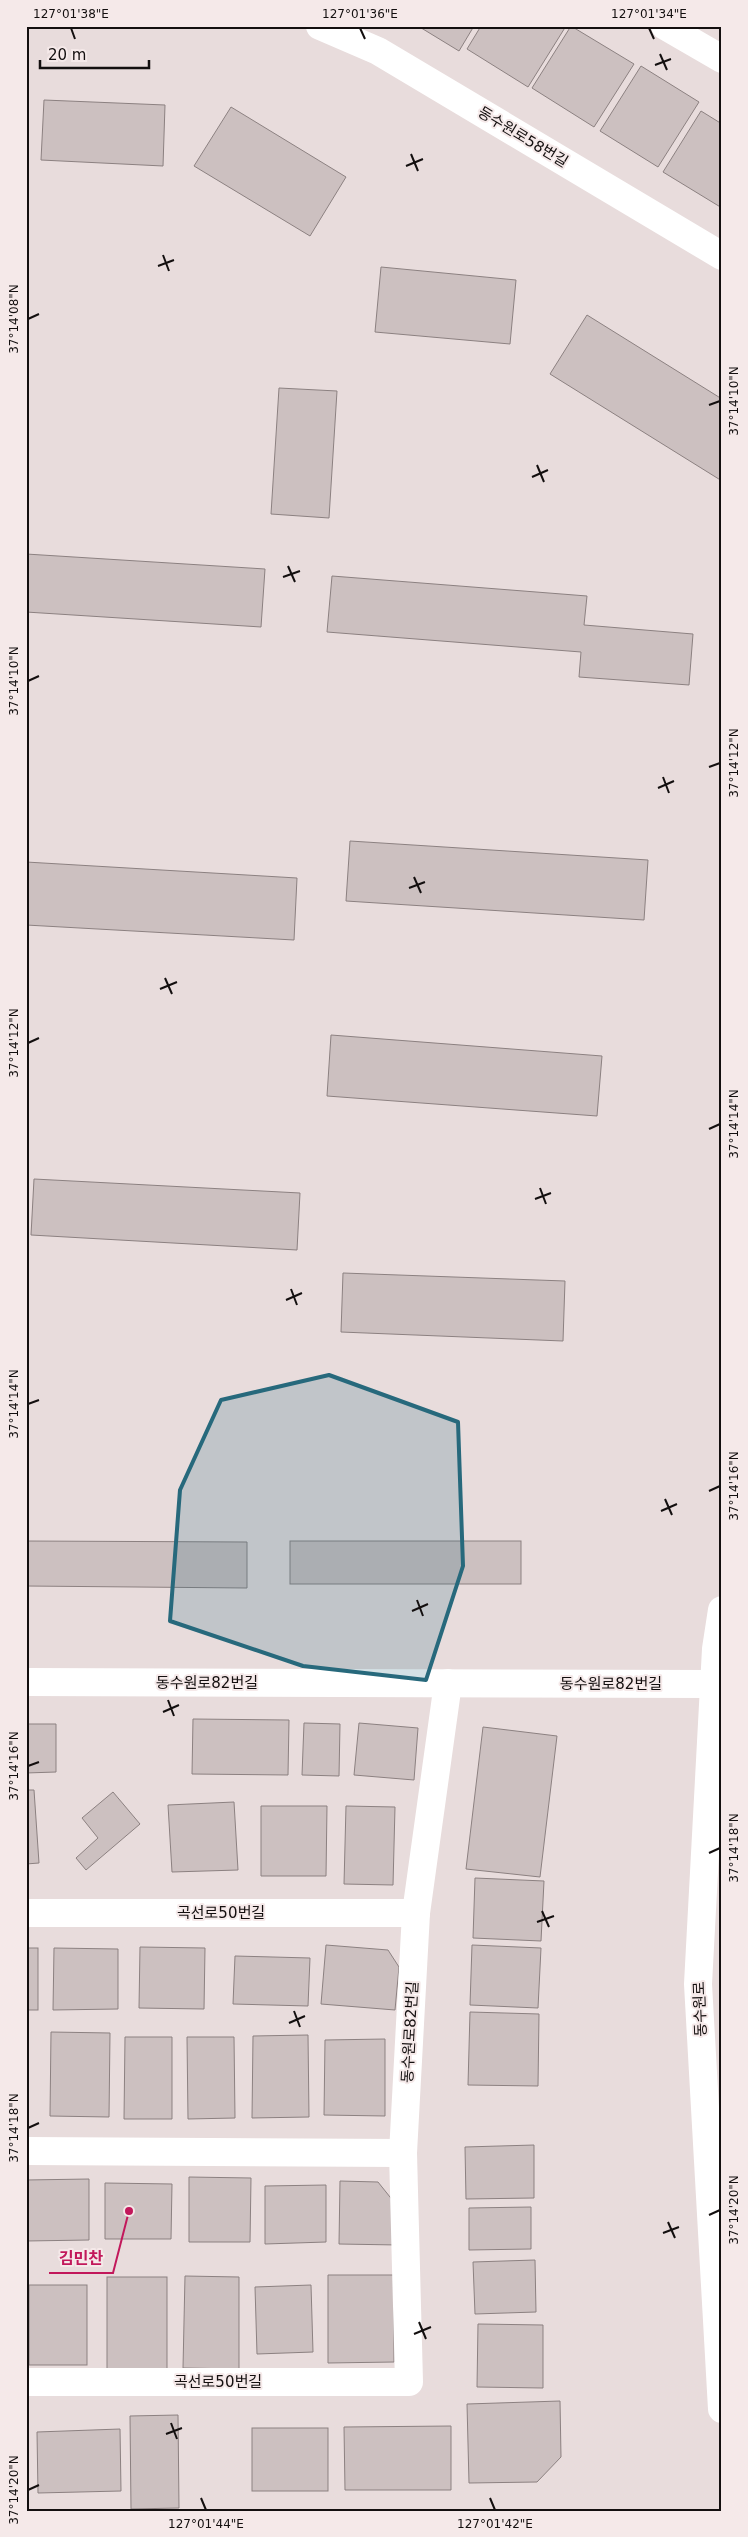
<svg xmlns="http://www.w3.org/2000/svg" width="748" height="2537" viewBox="0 0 748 2537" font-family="'DejaVu Sans','Noto Sans KR',sans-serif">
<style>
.building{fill:#ccc0c0;stroke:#8c8181}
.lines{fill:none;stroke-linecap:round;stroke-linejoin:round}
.minor{stroke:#fff;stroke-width:28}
.secondary{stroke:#fff;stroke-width:28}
.marked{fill:#27697c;fill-opacity:0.2;stroke:#27697c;stroke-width:4;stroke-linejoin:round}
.ticks{fill:none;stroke:#130f0f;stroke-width:2}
.labels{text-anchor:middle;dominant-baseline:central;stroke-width:4;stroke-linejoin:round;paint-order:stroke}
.street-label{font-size:15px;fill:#130f0f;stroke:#f5e9e9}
.leader{fill:none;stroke:#c2185b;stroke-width:2}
.callout-dot{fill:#c2185b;stroke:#f5e9e9;stroke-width:2}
.callout-label{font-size:16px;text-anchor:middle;font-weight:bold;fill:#c2185b;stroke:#f5e9e9;stroke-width:4;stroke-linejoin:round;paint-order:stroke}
.neatline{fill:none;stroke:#130f0f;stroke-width:2}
.ticks-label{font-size:12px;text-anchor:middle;fill:#130f0f}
</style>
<rect width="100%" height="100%" fill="#e8dcdc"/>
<g class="building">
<path d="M418,26H474L459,51Z"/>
<path d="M481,26H566L528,87L467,49Z"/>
<path d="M571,26L634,64L594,127L532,88Z"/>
<path d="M641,66L699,102L658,167L600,131Z"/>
<path d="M44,100L165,105L163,166L41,160Z"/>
<path d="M231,107L346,177L310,236L194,166Z"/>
<path d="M701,111L722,124V208L663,172Z"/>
<path d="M381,267L516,280L510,344L375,332Z"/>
<path d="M587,315L722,399V481L550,374Z"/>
<path d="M279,388L337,391L329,518L271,514Z"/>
<path d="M26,554L265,569L261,627L26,612Z"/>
<path d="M332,576L587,596L584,625L693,634L689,685L579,677L581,652L327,632Z"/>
<path d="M350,841L648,860L644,920L346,901Z"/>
<path d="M26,862L297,878L294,940L26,925Z"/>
<path d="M331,1035L602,1056L597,1116L327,1096Z"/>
<path d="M34,1179L300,1193L297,1250L31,1235Z"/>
<path d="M343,1273L565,1281L563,1341L341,1332Z"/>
<path d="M26,1541L247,1542V1588L26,1586Z"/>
<rect x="290" y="1541" width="231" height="43"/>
<path d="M193,1719L289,1720L288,1775L192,1774Z"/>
<path d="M304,1723L340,1724L339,1776L302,1775Z"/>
<path d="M359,1723L418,1728L414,1780L354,1775Z"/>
<path d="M26,1724H56V1772L26,1773Z"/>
<path d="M483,1727L557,1736L540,1877L466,1869Z"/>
<path d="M26,1790H34L39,1863L26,1864Z"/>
<path d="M113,1792L140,1824L86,1870L76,1858L98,1838L82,1818Z"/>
<path d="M234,1802L238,1870L172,1872L168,1805Z"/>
<path d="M261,1806H327L326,1876H261Z"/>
<path d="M346,1806L395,1807L393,1885L344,1884Z"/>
<path d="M475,1878L544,1881L541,1941L473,1938Z"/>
<path d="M326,1945L388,1950L399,1967L395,2010L321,2004Z"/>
<path d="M472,1945L541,1948L538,2008L470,2005Z"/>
<path d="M140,1947L205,1948L204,2009L139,2008Z"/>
<rect x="26" y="1948" width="12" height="62"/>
<path d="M54,1948L118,1949V2009L53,2010Z"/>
<path d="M235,1956L310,1958L308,2006L233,2004Z"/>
<path d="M470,2012L539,2014L538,2086L468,2085Z"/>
<path d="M51,2032L110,2033L109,2117L50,2116Z"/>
<path d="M308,2035L309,2117L252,2118L253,2036Z"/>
<path d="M125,2037H172V2119H124Z"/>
<path d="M187,2037H234L235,2118L188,2119Z"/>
<path d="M385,2039V2116L324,2115L325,2040Z"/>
<path d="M534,2145V2198L466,2199L465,2147Z"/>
<path d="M189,2177L251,2178L250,2242H189Z"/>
<path d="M89,2179V2240L26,2241V2180Z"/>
<path d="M340,2181L378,2182L398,2207V2245L339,2244Z"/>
<path d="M105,2183L172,2184L171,2239H105Z"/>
<path d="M326,2185V2242L265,2244V2186Z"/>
<path d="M531,2207V2249L469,2250V2208Z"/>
<path d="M535,2260L536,2312L475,2314L473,2262Z"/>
<path d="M328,2275H394V2362L328,2363Z"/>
<path d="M185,2276L239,2277V2369L183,2368Z"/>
<rect x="107" y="2277" width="60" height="92"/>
<rect x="29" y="2285" width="58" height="80"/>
<path d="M311,2285L313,2352L257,2354L255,2287Z"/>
<path d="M478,2324L543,2325V2388L477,2387Z"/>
<path d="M560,2401L561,2457L537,2482L469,2483L467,2404Z"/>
<path d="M178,2415L179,2508L131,2509L130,2416Z"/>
<path d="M26,2418L28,2495H26Z"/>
<path d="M451,2426V2490H345L344,2427Z"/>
<rect x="252" y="2428" width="76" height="63"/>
<path d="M120,2429L121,2491L38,2493L37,2432Z"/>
</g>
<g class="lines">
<g class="minor">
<path d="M320,26L378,51L722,256"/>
<path d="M665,26L722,59"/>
<path d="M26,1682L714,1684"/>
<path d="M26,1913H416"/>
<path d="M26,2151L403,2153"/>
<path d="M26,2382H409L403,2153L416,1913L448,1683"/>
</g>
<path class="secondary" d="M722,1610L716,1649L698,1984L722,2409"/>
</g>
<path class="marked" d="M329,1375L458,1422L463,1566L426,1680L303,1666L170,1621L180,1490L221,1400Z"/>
<path class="ticks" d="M71,28L75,39M360,28L365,39M649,28L654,39M660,54L667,70M655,65L671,59M411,154L418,171M406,166L423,159M163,255L169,271M158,266L174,260M28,319L39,314M709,405L720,401M537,465L544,482M532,477L548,470M288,566L295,582M283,577L300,571M28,681L39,676M709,767L720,763M663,777L669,793M658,788L674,781M414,877L421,893M409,888L425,882M165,978L172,994M160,989L177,982M28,1043L39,1038M709,1129L720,1124M540,1188L546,1204M535,1199L551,1193M291,1289L297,1305M286,1300L302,1293M28,1404L39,1400M709,1491L720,1486M665,1499L672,1515M661,1511L677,1504M417,1600L423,1616M412,1611L428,1604M168,1700L174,1716M163,1712L179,1705M28,1766L39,1762M709,1853L720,1848M542,1911L549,1927M537,1922L554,1916M294,2011L300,2027M289,2023L305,2016M28,2128L39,2123M709,2215L720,2210M668,2222L675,2238M663,2233L679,2227M419,2322L426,2339M414,2334L431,2327M171,2423L177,2439M166,2434L182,2428M28,2490L39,2485M201,2498L206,2510M490,2498L495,2510"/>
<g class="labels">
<g class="street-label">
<text transform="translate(523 137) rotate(31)">동수원로58번길</text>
<text x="207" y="1683">동수원로82번길</text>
<text x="611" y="1684">동수원로82번길</text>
<text x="221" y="1913">곡선로50번길</text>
<text transform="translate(700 2009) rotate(-92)">동수원로</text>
<text transform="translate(410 2032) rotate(-87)">동수원로82번길</text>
<text x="218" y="2382">곡선로50번길</text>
</g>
</g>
<path class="leader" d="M129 2211L113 2273H49"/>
<circle class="callout-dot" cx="129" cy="2211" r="5"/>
<g class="callout-label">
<text x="81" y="2264">김민찬</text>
</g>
<rect width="748" height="2537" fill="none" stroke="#f5e9e9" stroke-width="55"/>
<path d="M40 60v8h109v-8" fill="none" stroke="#130f0f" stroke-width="2.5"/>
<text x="48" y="60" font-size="15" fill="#130f0f" stroke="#f5e9e9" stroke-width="4" paint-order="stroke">20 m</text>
<rect x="28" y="28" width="692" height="2482" class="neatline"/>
<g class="ticks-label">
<text x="71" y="18">127°01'38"E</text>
<text x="360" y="18">127°01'36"E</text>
<text x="649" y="18">127°01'34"E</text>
<text transform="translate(14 319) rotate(-90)" y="4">37°14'08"N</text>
<text transform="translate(734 401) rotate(-90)" y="4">37°14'10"N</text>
<text transform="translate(14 681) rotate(-90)" y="4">37°14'10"N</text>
<text transform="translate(734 763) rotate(-90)" y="4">37°14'12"N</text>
<text transform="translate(14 1043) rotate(-90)" y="4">37°14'12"N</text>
<text transform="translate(734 1124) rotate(-90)" y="4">37°14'14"N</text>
<text transform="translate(14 1404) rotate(-90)" y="4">37°14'14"N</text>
<text transform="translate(734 1486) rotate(-90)" y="4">37°14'16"N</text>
<text transform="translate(14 1766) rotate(-90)" y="4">37°14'16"N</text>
<text transform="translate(734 1848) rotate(-90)" y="4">37°14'18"N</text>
<text transform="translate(14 2128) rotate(-90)" y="4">37°14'18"N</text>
<text transform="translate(734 2210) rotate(-90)" y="4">37°14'20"N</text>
<text transform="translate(14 2490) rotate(-90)" y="4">37°14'20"N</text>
<text x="206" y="2528">127°01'44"E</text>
<text x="495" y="2528">127°01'42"E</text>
</g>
</svg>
